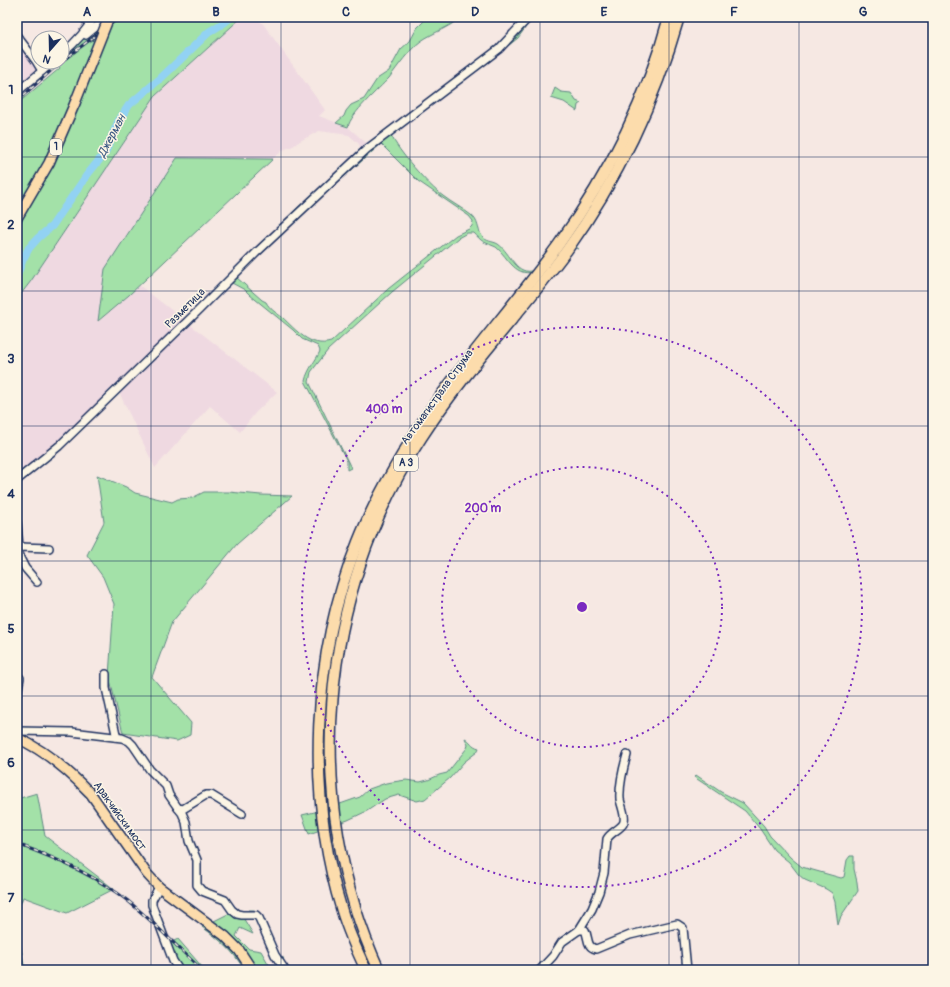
<svg xmlns="http://www.w3.org/2000/svg" width="950" height="987" viewBox="0 0 950 987" font-family="Pangolin,sans-serif">
<style>
.built{fill:#efd9e1}
.green{fill:#a3e1a8;stroke:#5f8883;fill-rule:evenodd}
.lines{fill:none;stroke-linecap:round;stroke-linejoin:round}
.river{stroke:#92d2f3;stroke-width:8}
.minor-casing{stroke:#1b2f5e;stroke-width:10}
.major-casing{stroke:#1b2f5e;stroke-width:12}
.highway-casing{stroke:#1b2f5e;stroke-width:13}
.minor{stroke:#fcf5e5;stroke-width:7}
.major{stroke:#fcdcac;stroke-width:9}
.highway{stroke:#fcdcac;stroke-width:10}
.rail-casing{stroke:#1b2f5e;stroke-width:3}
.rail{stroke:#fcf5e5;stroke-width:1.5;stroke-dasharray:4.5;stroke-linecap:butt}
.major-bridge-casing{stroke:#1b2f5e;stroke-width:12;stroke-linecap:butt}
.major-bridge{stroke:#fcdcac;stroke-width:9}
.grid{fill:none;stroke:#1b2f5e;stroke-width:1;stroke-opacity:0.55}
.ring{fill:none;stroke:#7b2cbf;stroke-width:2;stroke-dasharray:2 4}
.labels{text-anchor:middle;dominant-baseline:central;stroke-width:3;stroke-linejoin:round;paint-order:stroke}
.shield{fill:#fcf5e5;stroke:#5e6a86;stroke-width:1}
.shield-label{font-size:10px;font-weight:bold;fill:#1b2f5e}
.street-label{font-size:11px;fill:#1b2f5e;stroke:#fcf5e5}
.water-label{font-size:12px;font-style:italic;fill:#395883;stroke:#fcf5e5}
.centre{fill:#7b2cbf;stroke:#fcf5e5;stroke-width:2}
.ring-label{font-size:12px;text-anchor:middle;font-weight:bold;fill:#7b2cbf;stroke:#fcf5e5;stroke-width:3;stroke-linejoin:round;paint-order:stroke}
.neatline{fill:none;stroke:#1b2f5e;stroke-width:1.5}
.grid-label{font-size:13px;text-anchor:middle;font-weight:bold;fill:#1b2f5e}
</style>
<rect width="100%" height="100%" fill="#f6e8e3"/>
<filter id="ink" filterUnits="userSpaceOnUse"><feTurbulence type="fractalNoise" baseFrequency=".025" numOctaves="2"/><feDisplacementMap in="SourceGraphic" scale="8" xChannelSelector="R" yChannelSelector="G"/><feConvolveMatrix kernelMatrix="1 2 1 2 8 2 1 2 1" color-interpolation-filters="sRGB"/></filter>
<g filter="url(#ink)">
<g class="built">
<path d="M242,17H256L264,25L325,110L319,116L348,127L365,142L369,143L359,153L360,148L359,144L349,135L319,131L300,141L293,146L283,150L273,159L177,158L99,321L139,285L277,392L256,412L240,432L210,406L155,468L118,390L17,480V299L31,281L155,96Z"/>
<path d="M17,45L37,69L17,85Z"/>
</g>
<g class="green">
<path d="M108,17H242L155,96L31,281L17,299V104L60,68L56,62H62V54Z"/>
<path d="M430,17H461C449,28 434,32 421,41C408,51 399,65 389,78C378,90 351,113 348,127L336,123L344,116L346,111L351,105L364,99L377,79L389,71L401,49L410,41L417,28L426,19Z"/>
<path d="M522,17H533L518,38L470,76L391,135C398,151 428,185 443,196C452,203 462,208 471,215C479,221 477,229 482,236C486,242 493,241 498,244C511,253 516,277 535,270L574,246L579,249L574,247L537,271C515,279 509,258 496,247C492,245 488,244 484,242C480,240 477,236 474,233H467L458,238L392,292L328,350L311,372L309,382L351,468L347,470V461L305,381C308,368 316,361 320,351L318,346L302,339L293,330L250,295L245,290L230,282L189,323L184,320L296,209L359,153L490,54L517,27ZM381,144L418,181L469,216L473,221L472,226L469,229L456,235L388,289L331,342C310,348 296,330 282,317C276,313 269,308 266,302L262,300L236,277L284,230Z"/>
<path d="M555,88L561,92L571,93L576,101L581,103L578,105L577,111L564,102L551,98Z"/>
<path d="M177,158L273,159L129,295L98,321L105,269Z"/>
<path d="M97,475L126,487L135,493L172,502L178,499L192,498L204,492H229L261,495L292,496L237,544L172,622L152,677L191,723L190,735L177,741L123,733L109,676L114,604L103,577L87,555L104,522Z"/>
<path d="M465,738C471,741 471,746 479,748L477,752L464,762L450,778L425,799L417,801L399,795L385,799L367,811L348,820L309,834L302,815L323,810L360,797L369,789L386,783L406,780L420,782L428,780L439,775L447,773L467,748L468,745Z"/>
<path d="M696,775L721,792L743,803L764,826L770,836L791,858L802,867L841,878L844,877L847,860L850,856H854V869L857,882L858,891L841,916L838,925L835,902L832,893L826,889L805,880L799,875L789,862L774,850L760,829L745,811L694,777Z"/>
<path d="M37,793L45,836L114,889L67,913L23,897L17,914V799Z"/>
<path d="M249,910H254L258,912L278,958H284L283,959L288,970H285L283,964L274,952L259,921L253,914H249L242,916L253,934L240,928L236,936L249,949L261,951L272,970H244C234,951 219,939 202,927L234,911L237,914Z"/>
<path d="M17,926L25,970H17Z"/>
<path d="M178,939L203,968L206,970H179L170,943Z"/>
</g>
<g class="lines">
<path class="river" d="M17,275L23,259L29,248L38,238L52,226L87,175L105,153L118,122L129,105L161,78L209,32L225,22L231,17"/>
<g class="minor-casing">
<g id="minor">
<path d="M83,17L90,25"/>
<path d="M86,35L108,17"/>
<path d="M17,36L36,61L42,71"/>
<path d="M62,54C75,43 86,32 94,17"/>
<path d="M17,92L53,62"/>
<path d="M17,480L59,446L199,310L256,253L367,149L499,49L529,17"/>
<path d="M17,523L19,547"/>
<path d="M17,550L19,547L49,548"/>
<path d="M17,552L25,568L37,582"/>
<path d="M106,674V688L116,734L115,737"/>
<path d="M17,694L20,678"/>
<path d="M17,731L72,732L122,738L129,741L133,745L150,770L166,786L169,795L178,808L183,809L206,795H211L242,814"/>
<path d="M178,808L182,813L186,822L189,841L197,860V885L202,891L225,900L232,910L237,914L242,915H256L259,918L275,955L285,970"/>
<path d="M159,887L152,900V905L173,961L179,970"/>
<path d="M579,930H585C589,938 586,947 596,949L630,935L677,924L683,928L687,970"/>
<path d="M540,970L553,956L562,942L579,930L592,909L599,892L604,873L607,839C611,832 619,830 623,824C627,818 621,806 620,799C619,784 623,769 627,755"/>
</g>
</g>
<g class="major-casing">
<g id="major">
<path d="M17,218L49,163L75,103"/>
<path d="M17,738C45,750 70,772 91,794L147,874L159,887L225,936L239,950L252,970"/>
</g>
</g>
<g class="highway-casing">
<g id="highway">
<path d="M366,970C357,951 348,931 342,911C306,794 312,655 358,542C376,496 402,453 429,412C470,354 517,302 559,244C608,176 647,99 669,17"/>
<path d="M379,970C301,799 319,595 421,438C464,371 520,314 567,250C618,179 655,101 679,17"/>
</g>
</g>
<use href="#minor" class="minor"/>
<use href="#major" class="major"/>
<use href="#highway" class="highway"/>
<g class="rail-casing">
<g id="rail">
<path d="M62,61L120,17"/>
<path d="M17,101L61,62"/>
<path d="M17,844C56,858 95,875 128,901C154,922 177,947 202,970"/>
</g>
</g>
<use href="#rail" class="rail"/>
<g class="major-bridge-casing">
<path id="major-bridge" d="M75,103L109,17"/>
</g>
<use href="#major-bridge" class="major-bridge"/>
</g>
</g>
<path class="grid" d="M151,17V970M281,17V970M410,17V970M540,17V970M669,17V970M799,17V970M17,157H933M17,291H933M17,426H933M17,561H933M17,696H933M17,830H933"/>
<g class="ring">
<circle cx="582" cy="607" r="140"/>
<circle cx="582" cy="607" r="280"/>
</g>
<g class="labels">
<g class="shield">
<rect x="50" y="139" width="12" height="16" rx="3"/>
<rect x="394" y="455" width="24" height="16" rx="3"/>
</g>
<g class="shield-label">
<text x="56" y="147">1</text>
<text x="406" y="463">A 3</text>
</g>
<g class="street-label">
<text transform="translate(185 308) rotate(-45)">Разметица</text>
<text transform="translate(437 397) rotate(-54)">Автомагистрала Струма</text>
<text transform="translate(120 816) rotate(54)">Аракчийски мост</text>
</g>
<g class="water-label">
<text transform="translate(112 136) rotate(-62)">Джерман</text>
</g>
</g>
<circle cx="582" cy="607" r="6" class="centre"/>
<g class="ring-label">
<text x="384" y="413">400 m</text>
<text x="483" y="512">200 m</text>
</g>
<rect width="950" height="987" fill="none" stroke="#fcf5e5" stroke-width="44"/>
<g transform="translate(50 50) rotate(200)"><circle r="19" fill="#fcf5e5" stroke="#a2a6af"/>
<path d="M0-3L7 15L0 10L-7 15Z" fill="#1b2f5e"/>
<text y="-6" font-size="11" font-weight="bold" text-anchor="middle" fill="#1b2f5e">N</text>
</g>
<rect x="22" y="22" width="906" height="943" class="neatline"/>
<g class="grid-label">
<text x="87" y="16">A</text>
<text x="216" y="16">B</text>
<text x="346" y="16">C</text>
<text x="475" y="16">D</text>
<text x="604" y="16">E</text>
<text x="734" y="16">F</text>
<text x="863" y="16">G</text>
<text x="11" y="94">1</text>
<text x="11" y="229">2</text>
<text x="11" y="363">3</text>
<text x="11" y="498">4</text>
<text x="11" y="633">5</text>
<text x="11" y="767">6</text>
<text x="11" y="902">7</text>
</g>
</svg>
